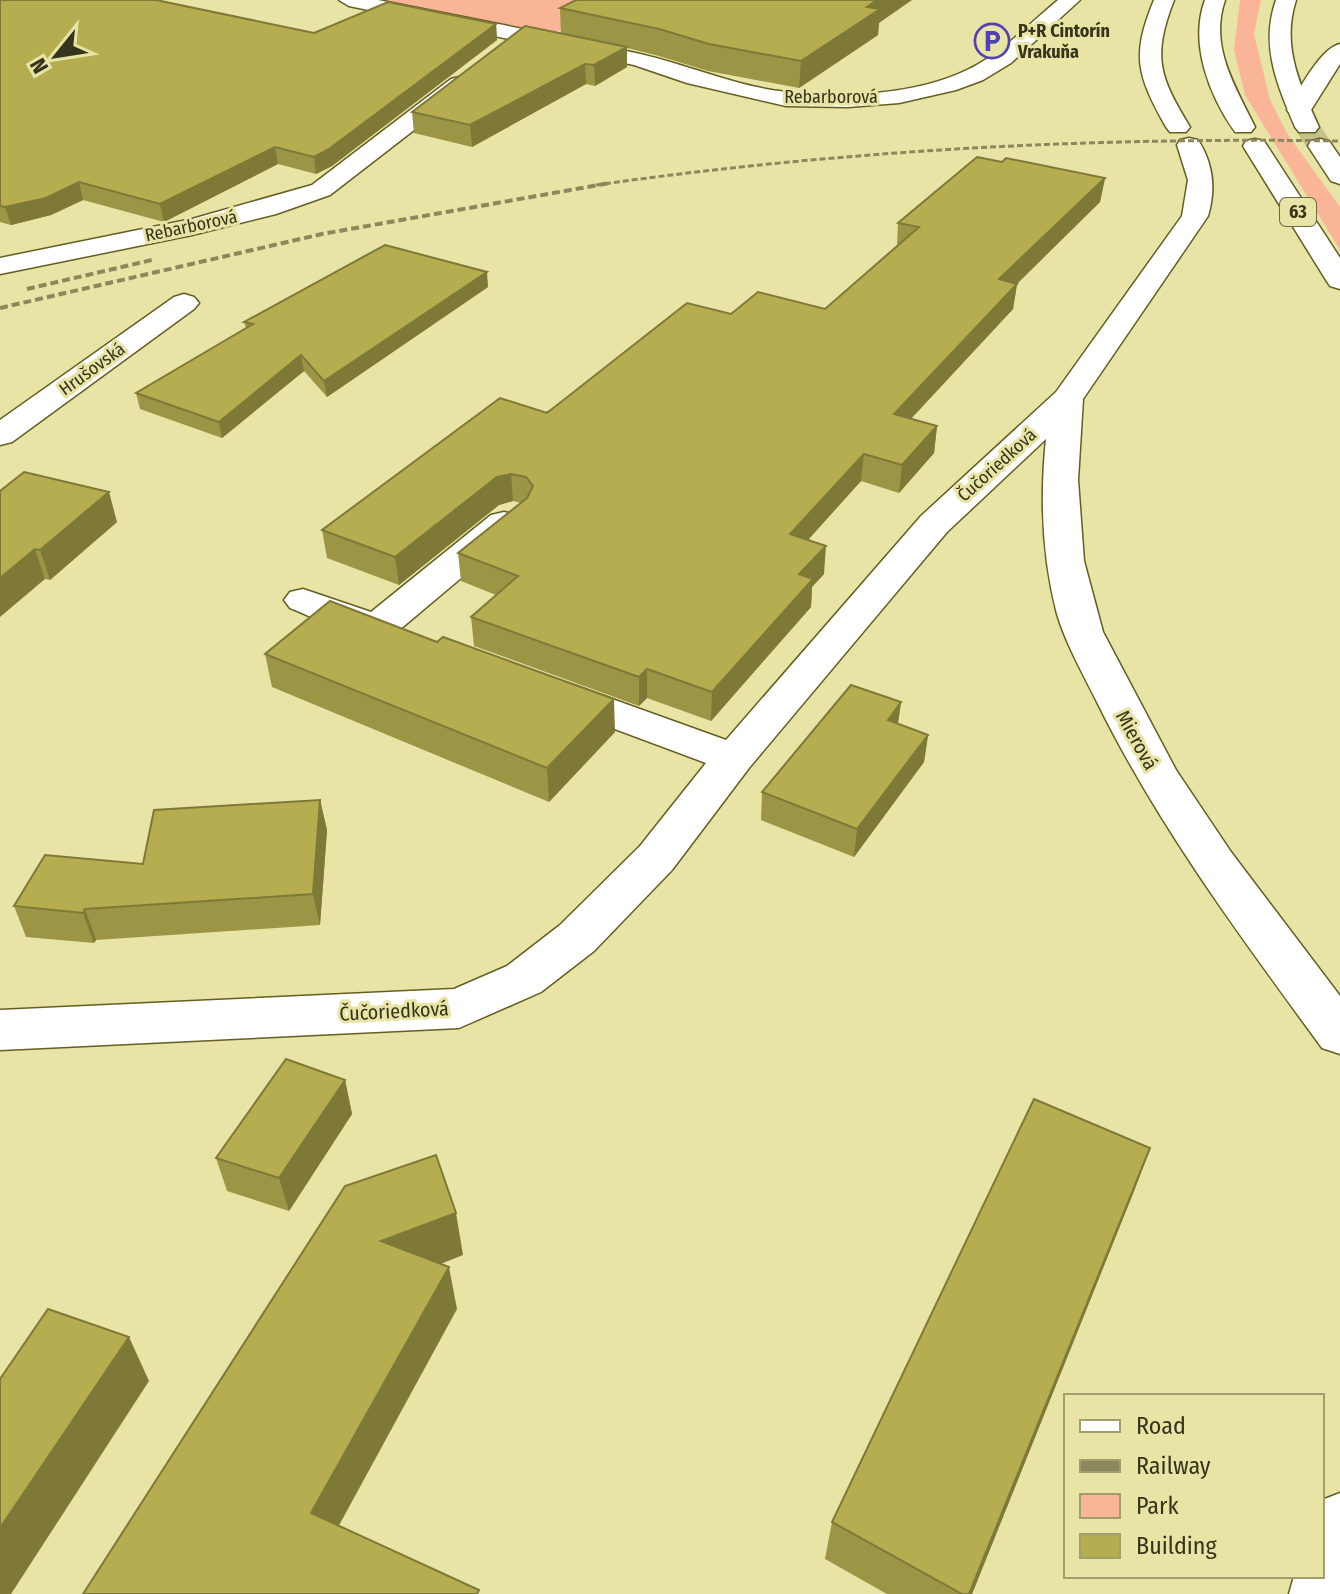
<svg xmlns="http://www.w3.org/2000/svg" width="1340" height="1594" viewBox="0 0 1340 1594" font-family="'Fira Sans Condensed',sans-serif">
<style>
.green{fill:#fab598}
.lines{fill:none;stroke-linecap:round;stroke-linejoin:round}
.major-tunnel{stroke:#c4c189;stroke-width:23;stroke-dasharray:23 11;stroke-linecap:butt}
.minor-casing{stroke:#645e22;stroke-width:3}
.major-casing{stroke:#645e22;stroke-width:3}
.minor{fill:#fff;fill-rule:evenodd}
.major{fill:#fff;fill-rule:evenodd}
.rail-far1{stroke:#8b885d;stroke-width:3;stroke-dasharray:6 3;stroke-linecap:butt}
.rail{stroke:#8b885d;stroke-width:4;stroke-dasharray:8 4;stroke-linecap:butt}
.wall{fill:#9c9545}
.shaded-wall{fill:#7f7938}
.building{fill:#b5ad50;stroke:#7f7938;stroke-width:2}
.labels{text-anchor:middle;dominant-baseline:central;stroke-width:6;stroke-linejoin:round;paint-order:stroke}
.far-poi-label{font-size:18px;font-weight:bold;fill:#36341b;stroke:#e8e4a5;text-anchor:start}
.far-street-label{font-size:18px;fill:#36341b;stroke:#e8e4a5}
.shield{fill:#e8e4a5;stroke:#6b6944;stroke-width:2}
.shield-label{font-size:18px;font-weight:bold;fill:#36341b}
.street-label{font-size:20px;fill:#36341b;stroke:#e8e4a5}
</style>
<rect width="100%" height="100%" fill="#e8e4a5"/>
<g class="green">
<path d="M379,0H622L551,35Z"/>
<path d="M1240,0H1261L1254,34L1270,100L1288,135L1340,207V250L1245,95L1234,50Z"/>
</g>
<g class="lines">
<path class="major-tunnel" d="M1307,127L1320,146"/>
<g class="minor-casing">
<g id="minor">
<path d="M339,0H378C466,18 554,34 640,54C689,65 737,87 787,92C844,98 915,95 967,70C1001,54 1029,24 1058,0H1080L1011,63L983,80L956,90L899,103L848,107L786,106L687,83L634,65L349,6Z"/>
<path d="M1154,0H1174C1152,57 1159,76 1190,127L1186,132H1170L1166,127C1137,75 1131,56 1154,0Z"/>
<path d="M1340,44V64L1311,110L1307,115H1291L1287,110C1298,92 1320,48 1340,44Z"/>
<path d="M459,77L467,79L470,84L467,89L330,195L276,214L192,235L0,274V258L192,219L312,185L451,79Z"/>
<path d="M1189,138L1198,140C1213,163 1216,189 1208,216L1083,399L1078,480L1084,561L1103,632L1176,770L1231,852L1340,996V1054L1322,1048C1241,937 1158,826 1097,702C1083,674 1066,644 1057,614C1042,557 1040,497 1046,439L947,532L749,768L672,870L594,951L541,992L459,1028L0,1050V1010L454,989L507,966L560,925L640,846L706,763L545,703L539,694L545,685L559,681L573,685L726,740L921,516L1056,392L1182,216L1188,180L1177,145L1180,140Z"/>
<path d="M184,294L194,297L199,303L194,309L12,442L0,445V420L174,297Z"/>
<path d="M504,512L517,515L522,523L517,531L392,636C360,644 319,619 290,608L284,600L290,592L303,589L371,612L491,515Z"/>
</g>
</g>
<g class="major-casing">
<g id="major">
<path d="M1205,0H1225C1209,46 1235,86 1255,127L1251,132H1235C1209,95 1189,43 1205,0Z"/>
<path d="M1276,0H1296C1281,46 1300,85 1319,127L1315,132H1299L1295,127C1277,84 1260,46 1276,0Z"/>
<path d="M1255,139L1264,141L1340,258V289L1330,286L1326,280L1243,146L1246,141Z"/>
<path d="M1320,139L1329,141L1340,157V184L1331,181L1308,146L1311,141Z"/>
<path d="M1340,1493V1594H1289L1294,1576H1322V1500Z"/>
</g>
</g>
<use href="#minor" class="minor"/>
<use href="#major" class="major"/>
<path class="rail-far1" d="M596,185C843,150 1091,137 1340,141"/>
<g class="rail">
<path d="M27,289L152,260"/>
<path d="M0,308L322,234L610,183"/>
</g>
</g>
<g class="wall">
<path d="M0,0L163,1L314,33L496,24L497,40L332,166L316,174L278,164L164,222L83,200L51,215L11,225L0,222Z"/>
<path d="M560,8L879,23L878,35L799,88L708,71L659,56L627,48V67L595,86L586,84L472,147L414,133L412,112L561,34Z"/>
<path d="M1002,162L1105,178L1100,202L1017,284L1013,309L911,419L937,426L934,453L899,493L861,481L808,540L824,574L812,587L811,607L711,721L647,698L639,706L474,646L471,617L496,595L461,581L458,553L521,503L513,501L499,505L399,585L327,558L322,530L731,314L825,309L897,247L898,223Z"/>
<path d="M488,287L327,397L304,371L222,438L140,409L136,393L246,328L244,322Z"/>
<path d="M0,491L117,522L50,580L45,579Z"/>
<path d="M265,654L615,732L549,802L272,687Z"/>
<path d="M901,702L898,724L928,735L924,762L854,857L761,820L762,792Z"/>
<path d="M320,800L327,830L320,925L96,940L94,943L26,937L14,906L143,864Z"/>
<path d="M345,1080L352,1114L289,1211L227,1191L216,1158Z"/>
<path d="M1150,1148L1134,1191L972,1594H887L825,1559L832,1522Z"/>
</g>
<g class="shaded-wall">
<path d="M877,0H912L879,23L878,35L799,88L801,61L867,7Z"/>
<path d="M496,24L497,40L332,166L316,174L314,157Z"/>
<path d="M627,47V67L595,86L594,65Z"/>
<path d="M585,64L586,84L472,147L470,125Z"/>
<path d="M275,147L278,164L164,222L160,204Z"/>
<path d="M1105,178L1100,202L996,304L999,279Z"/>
<path d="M79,182L83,200L51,215L11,225L5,207Z"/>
<path d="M487,272L488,287L327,397L324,381Z"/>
<path d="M1017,284L1013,309L891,440L894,414Z"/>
<path d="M301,355L304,371L222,438L219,422Z"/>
<path d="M937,426L934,453L899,493L902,465Z"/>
<path d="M864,454L861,481L788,562L790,534Z"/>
<path d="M511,474L513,501L499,505L399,585L395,557L497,477Z"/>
<path d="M109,492L117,522L50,580L40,550Z"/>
<path d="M826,546L824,574L812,587L811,607L711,721L712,692L799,574Z"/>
<path d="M35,549L45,579L0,617V578Z"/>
<path d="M647,669V698L639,706V677Z"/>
<path d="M614,699L615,732L549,802L547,768Z"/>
<path d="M901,702L897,729L888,720Z"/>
<path d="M928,735L924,762L854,857L857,829Z"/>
<path d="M320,800L327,830L320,925L313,894Z"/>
<path d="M85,909L96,940L94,943L83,913Z"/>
<path d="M345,1080L352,1114L289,1211L279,1178Z"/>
<path d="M1150,1148L1134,1191L972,1594H969Z"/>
<path d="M456,1213L463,1255L391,1284L381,1241Z"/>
<path d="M449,1267L457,1309L325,1551L311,1513Z"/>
<path d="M129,1337L149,1381L11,1594H0V1528Z"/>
</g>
<g class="building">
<path d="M0,0H156L314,33L388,2L496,24L329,149L314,157L275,147L160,204L79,182L46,198L5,207L0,206Z"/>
<path d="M576,0H877L867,7L880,9L801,61L709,44L659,29L560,8Z"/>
<path d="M525,26L627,47L594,65L585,64L470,125L412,112Z"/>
<path d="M977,157L1002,162L1006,158L1105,178L999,279L1017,284L894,414L937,426L902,465L864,454L790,534L826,546L799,574L813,579L712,692L647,669L639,677L471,617L518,576L458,553L527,498L533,486L526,477L511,474L497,477L395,557L322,530L500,398L547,413L687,303L731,314L758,292L825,309L919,227L898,223Z"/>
<path d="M385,245L487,272L324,381L301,355L219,422L136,393L253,324L244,322Z"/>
<path d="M24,472L109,492L40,550L35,549L0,578V491Z"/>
<path d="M330,601L437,642L443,637L614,699L547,768L265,654Z"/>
<path d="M851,685L901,702L888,720L928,735L857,829L762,792Z"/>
<path d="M320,800L313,894L85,909L83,913L14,906L45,855L143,864L154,810Z"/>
<path d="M286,1059L345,1080L279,1178L216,1158Z"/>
<path d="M1034,1099L1150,1148L969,1594H962L832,1522Z"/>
<path d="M436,1155L456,1213L381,1241L449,1267L311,1513L479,1590L477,1594H83L345,1186Z"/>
<path d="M48,1309L129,1337L0,1528V1379Z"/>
</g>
<defs>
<g id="parking-ring" transform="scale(1.8)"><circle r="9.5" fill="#e8e4a5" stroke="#5340b7" stroke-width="1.5"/><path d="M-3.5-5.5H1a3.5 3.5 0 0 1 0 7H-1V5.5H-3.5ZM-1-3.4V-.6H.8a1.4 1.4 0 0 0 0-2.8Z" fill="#5340b7"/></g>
</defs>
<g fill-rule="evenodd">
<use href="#parking-ring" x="992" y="41"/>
</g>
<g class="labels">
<g class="far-poi-label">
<text x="1018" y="31">P+R Cintorín<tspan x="1018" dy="21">Vrakuňa</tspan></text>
</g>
<g class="far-street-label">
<text x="831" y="97">Rebarborová</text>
<text transform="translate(191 226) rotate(-12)">Rebarborová</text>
<text transform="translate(92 369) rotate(-36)">Hrušovská</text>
<text transform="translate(997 465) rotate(-42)">Čučoriedková</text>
</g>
<rect class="shield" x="1280" y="198" width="36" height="28" rx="6"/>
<g class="shield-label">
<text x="1298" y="212">63</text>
</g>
<g class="street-label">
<text transform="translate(1137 740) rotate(61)">Mierová</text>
<text transform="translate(394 1011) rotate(-3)">Čučoriedková</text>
</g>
</g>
<rect x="1064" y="1394" width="260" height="184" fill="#e8e4a5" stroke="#a19e6e" stroke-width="2"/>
<rect x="1080" y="1420" width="40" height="12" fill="#ffffff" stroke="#a19e6e" stroke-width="2"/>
<text x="1136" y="1434" font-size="24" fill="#36341b">Road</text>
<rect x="1080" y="1460" width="40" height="12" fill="#8b885d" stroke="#a19e6e" stroke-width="2"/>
<text x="1136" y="1474" font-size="24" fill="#36341b">Railway</text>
<rect x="1080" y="1494" width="40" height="24" fill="#fab598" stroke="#a19e6e" stroke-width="2"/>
<text x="1136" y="1514" font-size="24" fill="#36341b">Park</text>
<rect x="1080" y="1534" width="40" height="24" fill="#b5ad50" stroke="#a19e6e" stroke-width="2"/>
<text x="1136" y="1554" font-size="24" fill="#36341b">Building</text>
<g transform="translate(56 56) rotate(240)" stroke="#e8e4a5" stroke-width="6" paint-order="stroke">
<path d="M0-6L14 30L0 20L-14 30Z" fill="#36341b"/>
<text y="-12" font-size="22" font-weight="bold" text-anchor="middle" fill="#36341b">N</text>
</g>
</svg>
